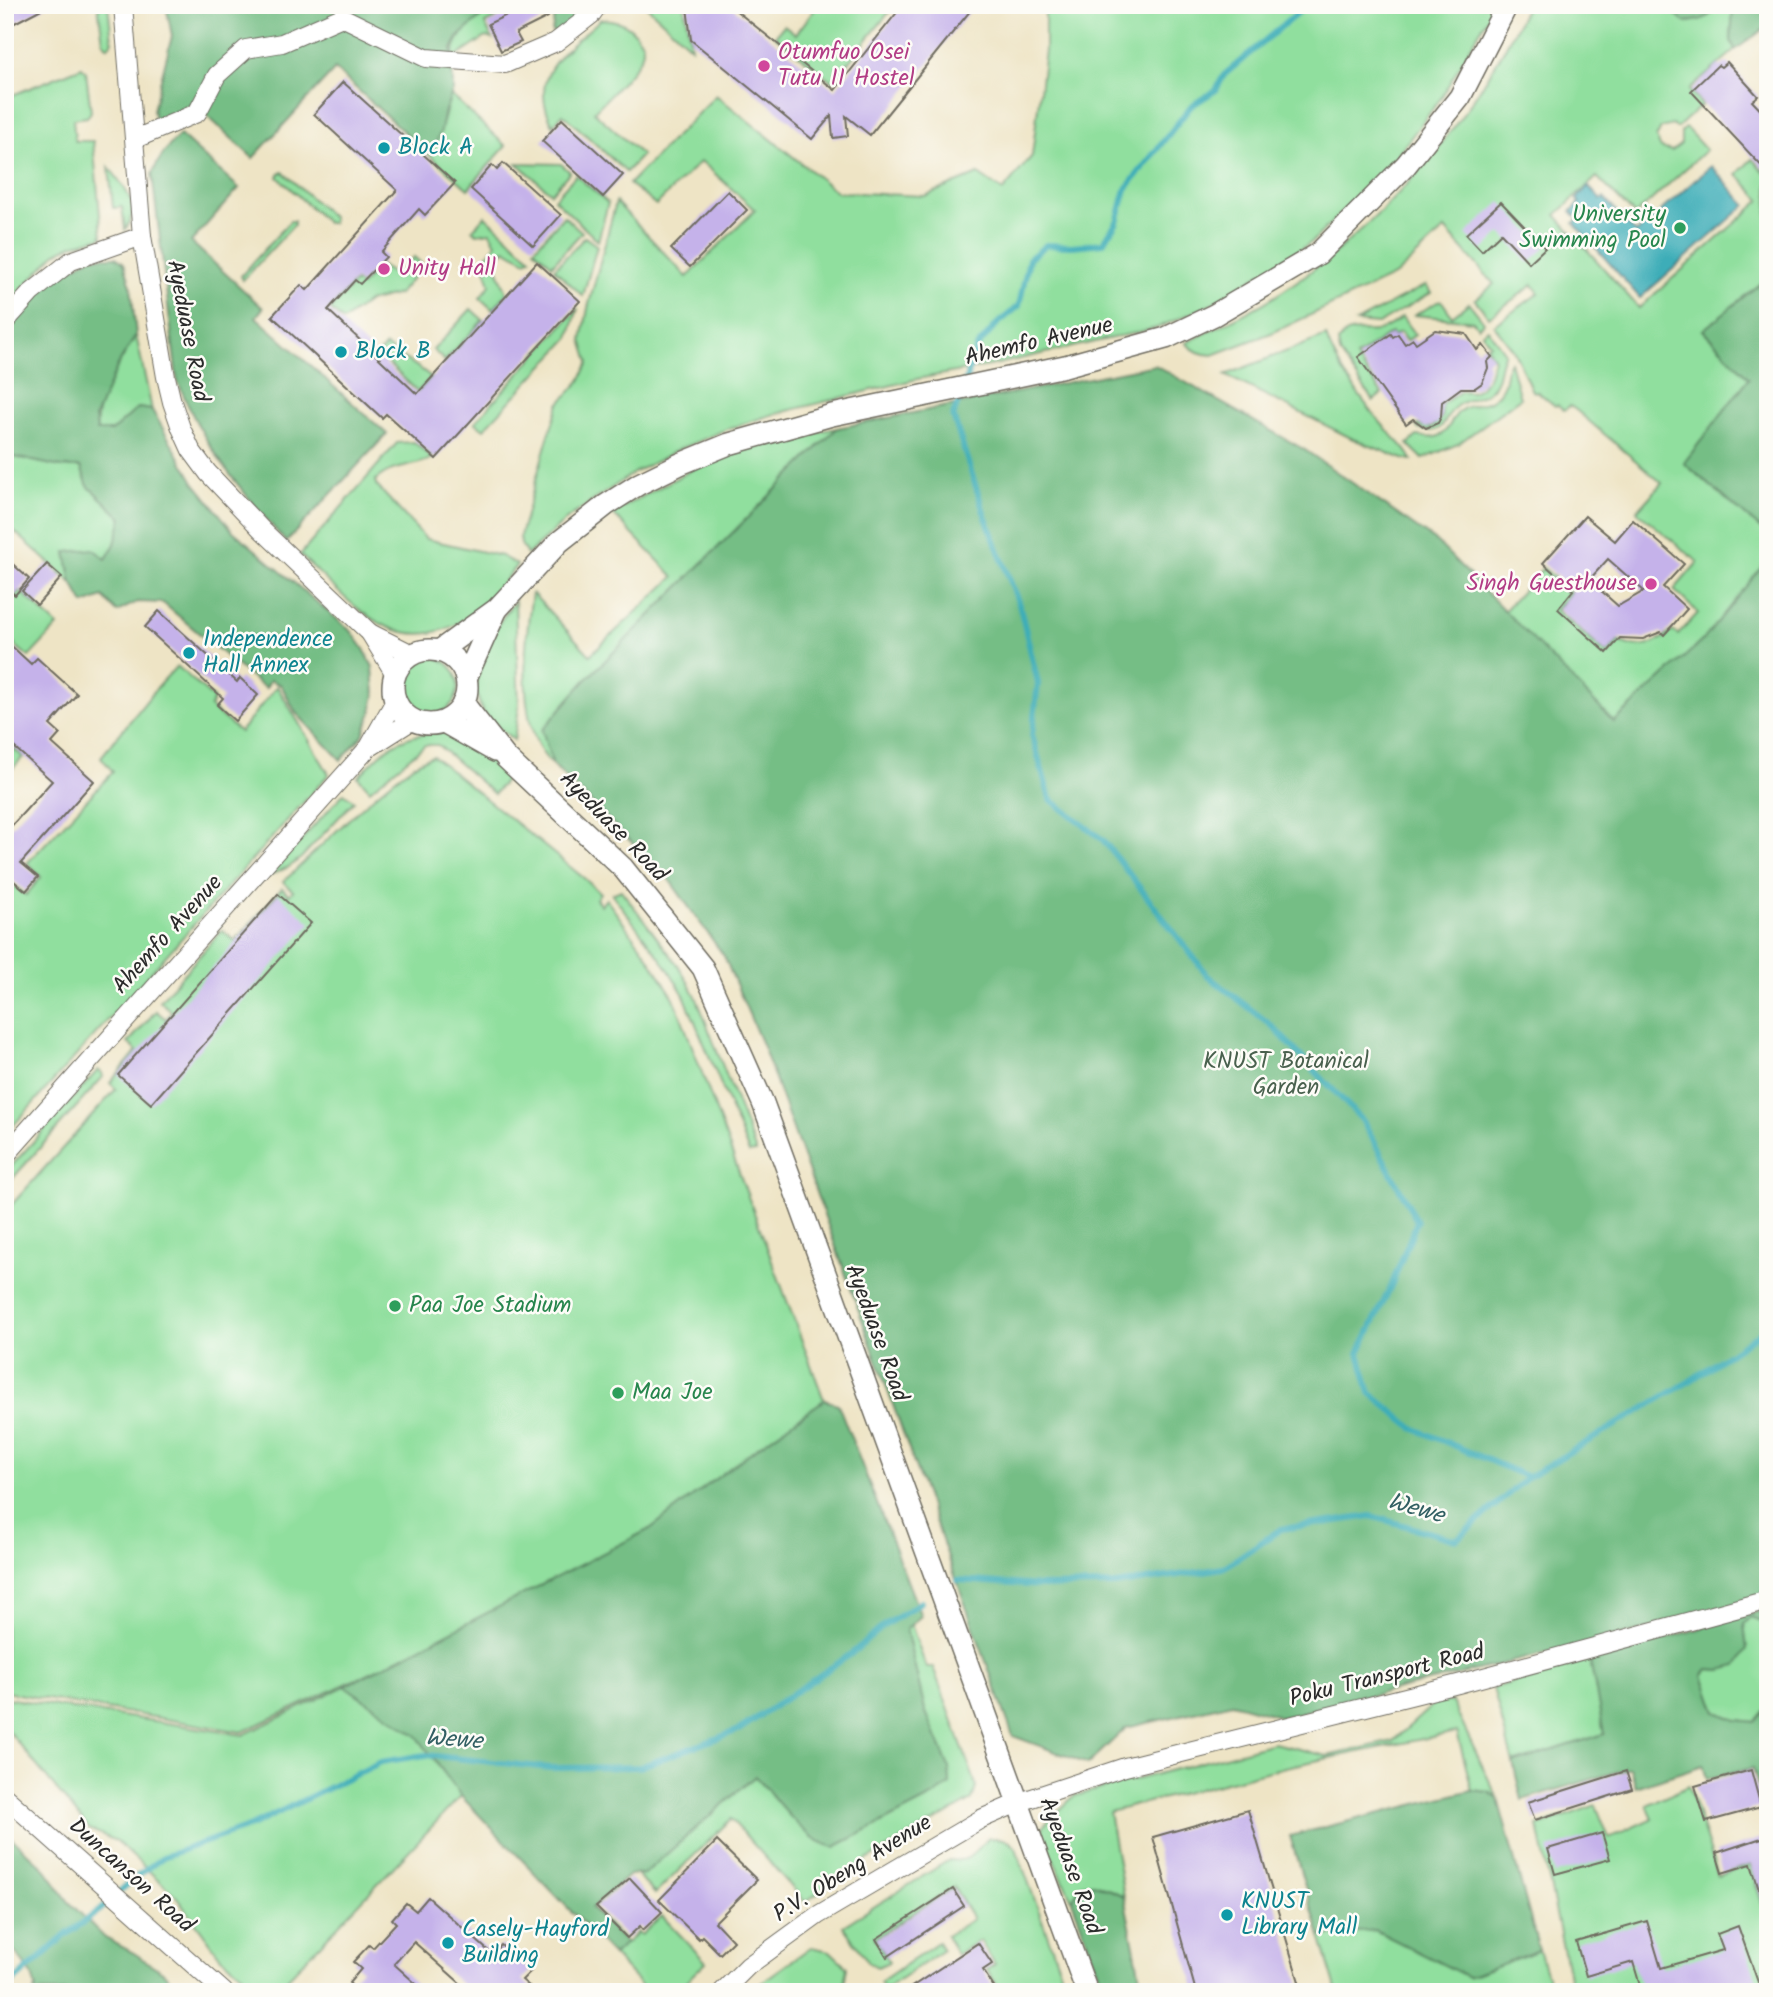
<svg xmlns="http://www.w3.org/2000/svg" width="1773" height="1997" viewBox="0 0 1773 1997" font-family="Kalam,sans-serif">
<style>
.green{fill:#90df9e;stroke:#5e8564;stroke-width:2}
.forest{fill:#74be85;stroke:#507458;stroke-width:2}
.water{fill:#3dadb8;stroke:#346c72;stroke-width:2}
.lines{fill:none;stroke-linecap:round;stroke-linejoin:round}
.stream{stroke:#3dadb8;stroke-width:6}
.building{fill:#c5b2ea;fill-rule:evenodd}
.minor-casing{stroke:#6f6c61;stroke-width:20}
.tertiary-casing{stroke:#6f6c61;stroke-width:24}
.minor{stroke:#fff;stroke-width:18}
.tertiary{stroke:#fff;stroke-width:21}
.hotel-dot{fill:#d1479c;stroke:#fdfcf7;stroke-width:2.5}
.culture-dot{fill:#0f9aa8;stroke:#fdfcf7;stroke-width:2.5}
.leisure-dot{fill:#2e9e5b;stroke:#fdfcf7;stroke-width:2.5}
.labels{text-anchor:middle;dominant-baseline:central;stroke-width:5;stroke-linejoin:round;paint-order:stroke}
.hotel-label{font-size:23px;fill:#b23c85;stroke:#fdfcf7;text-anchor:start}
.culture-label{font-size:23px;fill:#0d838f;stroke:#fdfcf7;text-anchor:start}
.leisure-label{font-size:23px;fill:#27864d;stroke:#fdfcf7;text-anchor:start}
.street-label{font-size:23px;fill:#2b2b2b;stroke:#fdfcf7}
.park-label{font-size:23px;fill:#49614e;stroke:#fdfcf7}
.water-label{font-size:24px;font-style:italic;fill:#325f63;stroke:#fdfcf7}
</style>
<rect width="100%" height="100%" fill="#fdfcf7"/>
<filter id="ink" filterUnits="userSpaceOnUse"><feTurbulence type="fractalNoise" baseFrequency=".0143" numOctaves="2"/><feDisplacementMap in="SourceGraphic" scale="14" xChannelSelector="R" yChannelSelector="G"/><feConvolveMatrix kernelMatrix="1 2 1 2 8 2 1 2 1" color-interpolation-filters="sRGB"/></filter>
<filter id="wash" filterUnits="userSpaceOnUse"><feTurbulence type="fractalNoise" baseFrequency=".00686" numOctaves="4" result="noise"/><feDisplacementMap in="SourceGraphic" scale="28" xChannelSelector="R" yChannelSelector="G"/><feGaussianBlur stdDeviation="1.57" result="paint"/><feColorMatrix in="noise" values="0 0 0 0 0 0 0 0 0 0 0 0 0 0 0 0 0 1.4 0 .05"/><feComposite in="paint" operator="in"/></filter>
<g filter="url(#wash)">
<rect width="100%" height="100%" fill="#eee4c5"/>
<g class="green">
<path d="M98,5H108L112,41L108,47L103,42Z"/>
<path d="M495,5H522L485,23L492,39L486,37L453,59C452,34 478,20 495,5Z"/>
<path d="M645,5H684L691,47Z"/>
<path d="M818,5H895L833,82L775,36L784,25L796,34Z"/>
<path d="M1045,5H1495L1441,98L1392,162L1312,242L1210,305L1157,328L993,365L917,379L771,415L725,430L680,449L635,472L568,518L527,555L521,544L520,536L547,441L559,404L580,381L589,362L582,340L588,308L616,202L687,277L755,210L701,161L656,205L629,184L716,95L837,192L925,196L978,174L1003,191L1032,156L1045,50Z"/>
<path d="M1527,5H1665L1684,22C1700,21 1710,18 1719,5H1733L1731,40L1735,50L1689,90L1702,105L1677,128L1672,125L1661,128L1656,138L1661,148L1672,151L1681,144V132L1686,128L1706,150L1635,215L1597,177L1556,215L1639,308L1761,200L1737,174L1752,159L1768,175V277L1703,330L1749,378L1684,463L1768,535V559L1704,639L1614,723L1504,611L1543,568L1571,592L1556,610L1607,654L1619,641C1640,652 1655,645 1672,631L1678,635L1698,613L1674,590L1698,562L1637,511L1662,483L1576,410L1570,406L1564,410L1558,405L1555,406L1538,392L1532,391L1514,351L1494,325L1539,293L1533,285L1489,317L1475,300L1494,284L1445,229L1396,275L1274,332L1213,355C1202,355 1194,352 1186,343C1222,325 1260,308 1293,284C1393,215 1475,115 1527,5Z"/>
<path d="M601,19C614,20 626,22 635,33C638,37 643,42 643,47C645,64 606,98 594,112L642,155L626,172L563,114L553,125C525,74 567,50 601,19Z"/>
<path d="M82,67L86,72L91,112L87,117L73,119L75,141H93L102,237L72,245L55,254L5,307V98Z"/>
<path d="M451,95L506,146L468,189L427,153C443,136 443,116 451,95Z"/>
<path d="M517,163L561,164L570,172L551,193Z"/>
<path d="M109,167C124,188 143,205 125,230L122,207L113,208Z"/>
<path d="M283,172L333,218L332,223H327L278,177L280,173Z"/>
<path d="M576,175L608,203L598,241L554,199Z"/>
<path d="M485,216L531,258L526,261L505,249L494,261L507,293L493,310L480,298L490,285L483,261L496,244L490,232L477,234L472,230Z"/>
<path d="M564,216L582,232L552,265L534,249Z"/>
<path d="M290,221H294V225L243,280L241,276Z"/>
<path d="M585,237L597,246L583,296L554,269Z"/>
<path d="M414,257L423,265L399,294L368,302L343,321L330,309L355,282L361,286L380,265L392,273H399Z"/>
<path d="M1426,285L1431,293L1378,324L1356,322Z"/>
<path d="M1441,300L1452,316L1469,303L1484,322L1478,327L1473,321L1415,315Z"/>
<path d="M578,308L569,338L484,429L475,422Z"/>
<path d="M471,309L483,320L445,361L433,350Z"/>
<path d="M1402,317L1415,335L1406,341L1400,332L1393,336L1391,333L1356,357L1382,394L1373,401L1340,353L1338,342C1348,326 1361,333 1376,331C1385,330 1395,322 1402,317Z"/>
<path d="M1488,329L1505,353C1499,363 1500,375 1495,384C1485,400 1471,396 1458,405C1447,412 1447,424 1438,429C1431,433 1423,430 1417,428V425L1432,428L1442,417L1441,405L1461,391L1472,392L1481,387L1488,378L1494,359L1486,346L1490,344L1482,333Z"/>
<path d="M136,335L152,410L138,408L112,431H97C93,401 121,361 136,335Z"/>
<path d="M1326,336C1336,367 1366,406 1387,430C1396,440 1407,448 1412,460L1403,459L1353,439L1225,375Z"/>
<path d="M386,346C401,359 417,364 431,377L418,392L378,354Z"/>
<path d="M1510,362L1520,398L1458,444L1423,459L1408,444L1417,436C1425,437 1432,439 1439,436C1450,431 1451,418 1460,411C1473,400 1490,410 1502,388C1507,380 1504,370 1510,362Z"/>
<path d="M837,428L584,682L543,730L553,765C515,733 525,638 532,593L590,655L674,577L612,513L715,457L769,441Z"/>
<path d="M414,442L432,458C414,469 392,464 376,480V485L426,539L501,556L517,565C504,580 490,601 474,613C400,668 352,603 300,555L397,443Z"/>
<path d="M5,455L61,467H81L88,486L122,518L115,544L106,559L66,552L72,583L5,523Z"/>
<path d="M20,591L58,626L29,657L5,637V592L13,599Z"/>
<path d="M515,601L519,707L514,740C505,732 487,721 482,710C464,672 492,630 515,601Z"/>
<circle cx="429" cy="686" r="29"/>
<path d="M177,666L214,699L210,707L240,732L277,686L329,774L5,1135V887L10,882L26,895L41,877L27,863L113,772L101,757L160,684Z"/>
<path d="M439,732L459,735L508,777L494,794L438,745H425L370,790L358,777C387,747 396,736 439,732Z"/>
<path d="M5,741L23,757L5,777Z"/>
<path d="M433,756L585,879L600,893L596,899L601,905L606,899L645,952L674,998L824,1400L752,1451L650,1529L408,1655L242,1732L5,1692V1212L116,1089L110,1083L137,1051L128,1043L156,1011L166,1019L172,1012L160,1001L222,930L235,941L282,888L289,895L293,891L283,882C312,856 402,762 433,756Z"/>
<path d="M344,793L354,801L301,858L289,867L268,876Z"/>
<path d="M621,890L678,965L695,994L756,1152L749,1153L684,995L667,967L612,894Z"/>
<path d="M98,1070L102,1073L103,1077L5,1187V1173Z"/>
<path d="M1751,1617L1768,1624V1707L1755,1722L1737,1720L1716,1712L1703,1675L1708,1669L1721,1670L1747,1649L1744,1624Z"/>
<path d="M911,1624L926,1667H933L974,1779L976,1787L972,1800L867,1860L805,1902L731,1819L655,1894L637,1875L644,1874L755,1776C775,1798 806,1841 835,1847L934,1796L950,1784L948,1767L925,1710L906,1629Z"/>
<path d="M1590,1660L1605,1734L1513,1763L1493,1688Z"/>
<path d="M345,1686L417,1736L461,1796L275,1992H264L220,1956L176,1896L116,1841L89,1829L5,1727V1698L243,1735Z"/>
<path d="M1437,1701L1452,1702L1498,1799L1489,1792L1472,1790L1457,1732L1285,1767L1109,1812L1124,1896L1094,1883L1081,1885L1072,1900L1041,1832L1044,1825L1074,1796L1274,1743L1327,1756L1393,1741Z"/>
<path d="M1689,1786L1718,1876L1750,1865L1763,1906L1768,1905V1992H1572L1538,1826L1596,1805L1609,1838L1653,1818L1647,1805Z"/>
<path d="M989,1838C1001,1838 1009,1838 1016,1848L1068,1992H1002L987,1970L995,1964L980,1940L957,1954L946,1936L973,1919L954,1887L875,1938L889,1962L877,1967L869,1963L843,1926L949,1860C975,1863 971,1850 989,1838Z"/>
<path d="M662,1916L706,1962L675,1992H647L613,1955L638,1932L641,1935Z"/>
<path d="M1375,1930L1468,1976L1539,1950L1552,1992H1337L1320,1936Z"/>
<path d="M938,1942L943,1950L885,1989L880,1982Z"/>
<path d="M811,1947L830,1951L847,1967L843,1990L748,1992Z"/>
</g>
<g class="forest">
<path d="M166,5H495L459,36L452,49L453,90L445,110L441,131L436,143L427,153L335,69L253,158L203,112L189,105L160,122L155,119L153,110L172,36Z"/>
<path d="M547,5H592L557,33L552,32L554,18Z"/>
<path d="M1665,5H1719C1710,19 1700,21 1684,22Z"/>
<path d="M1733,5H1768V26L1735,50L1731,40Z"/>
<path d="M180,135L239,188L191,242L263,308L256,317L387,434L286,542C241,490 201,445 177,379L152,174C159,158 167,146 180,135Z"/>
<path d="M92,257H116L124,263L131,286L136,335L118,365L95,417L97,431H112L138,408L152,410L194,482L233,531L352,632L364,649L373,667L375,695L371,714L363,735L341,760L296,713L281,685L270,680L266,688L258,683L163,603L137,602L117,612L103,597L84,604L72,583L66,552L93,549L106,559L115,544L122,518L88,486L81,467H61L5,455V330L51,281Z"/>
<path d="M1768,277V535L1684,463L1749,378L1703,330Z"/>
<path d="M1155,365L1305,450L1437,542L1614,722L1704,639L1768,559V1600L1282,1717L1232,1703L1126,1728L1088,1764L1013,1736L764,1049L724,956L668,878L553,765L542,730L584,682L837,428Z"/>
<path d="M824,1400L838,1404L921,1616L906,1629L925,1710L949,1767L950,1784L934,1796L835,1847C802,1841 778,1799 755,1776L644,1874L629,1875L592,1908L626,1943L613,1955L461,1796L417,1736L345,1686L650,1529L743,1458Z"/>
<path d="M1768,1609V1624L1751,1617L1744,1624L1747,1649L1737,1666L1721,1670L1708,1669L1703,1675L1716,1712L1737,1720L1755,1722L1768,1707V1811H1765L1753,1768L1707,1779L1703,1765L1636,1787L1630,1768L1522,1800L1513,1763L1604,1734L1590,1660Z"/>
<path d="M1472,1790L1489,1792L1498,1799L1539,1950L1468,1977L1375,1930L1320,1936L1290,1836Z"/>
<path d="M5,1832L46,1870L69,1902L105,1938L134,1953L164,1973L179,1992H34L36,1988L31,1973L5,1939Z"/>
<path d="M1094,1883L1124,1896L1143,1992H1106L1072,1900L1081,1885Z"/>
</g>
<path class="water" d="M1711,166L1746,205L1640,298L1574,223L1578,219L1571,211L1580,203L1577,199L1588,186L1601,200L1604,198L1636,233Z"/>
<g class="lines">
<g class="stream">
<path d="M965,383L977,347L997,324L1019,306L1029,259L1046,245L1072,246L1103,243L1117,222L1126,189L1191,106L1216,90L1224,75L1307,5"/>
<path d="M961,394L953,416L985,515L1020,607L1038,683L1032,735L1050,799L1103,840L1208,976L1271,1025L1363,1121L1417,1221L1392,1284L1359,1353L1370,1393L1413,1428L1528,1477"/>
<path d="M958,1580L1040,1586L1115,1585L1223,1568L1281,1529L1371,1516L1456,1540L1528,1477L1690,1381L1768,1327"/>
<path d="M5,1989L66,1935L100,1910L131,1881L163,1857L251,1826L381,1762L425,1755L550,1768L640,1767L739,1730L851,1654L885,1625L921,1602"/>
</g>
</g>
<g id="blocks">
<g class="building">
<path d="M5,5H49L5,28Z"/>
<path d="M528,5H542L548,17L516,33L521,42L501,51L488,24Z"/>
<path d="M703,5H729L835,90L903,5H975L870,135L846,116L848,136L833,138L831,116L812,139L691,40L687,7Z"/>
<path d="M1727,62L1758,96L1752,101L1768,118V173L1691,91L1718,65L1721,67Z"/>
<path d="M343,82L455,183L425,215L419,209L381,252L386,257L360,284L355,280L328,310L417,394L537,262L580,301L436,459L386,414L382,418L272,316L301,285L307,290L397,190L314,114Z"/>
<path d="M562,119L623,175L603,197L542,141Z"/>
<path d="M503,163L561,215L533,246L471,189L492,165L497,170Z"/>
<path d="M728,191L747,210L690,267L671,249Z"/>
<path d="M1501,202L1545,248L1529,263L1501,233L1482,251L1466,234Z"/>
<path d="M1435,330L1466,334L1477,350L1483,345L1492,357L1487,362L1488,368L1482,383L1475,388H1461L1442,402L1441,417L1438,423L1426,428L1413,419L1406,424L1358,357L1391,334L1393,337L1398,334L1405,344L1413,339L1416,343Z"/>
<path d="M1585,516L1615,541L1633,520L1684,564L1663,587L1687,609L1664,635L1661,632L1643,639L1620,638L1607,653L1558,609L1573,590L1543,563ZM1608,559L1644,591L1618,606L1589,580Z"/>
<path d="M5,557L29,579L15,595L5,587Z"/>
<path d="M47,564L62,577L37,605L22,591Z"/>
<path d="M159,611L237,682L240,678L258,695L235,721L217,705L223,698L145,627Z"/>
<path d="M5,640L31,664L37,658L77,694L50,725L60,734L52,743L94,781L21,863L38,877L26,891L9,877L5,881V833L52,781L5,739Z"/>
<path d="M278,894L311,923L151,1104L118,1075Z"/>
<path d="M1751,1770L1761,1807L1706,1822L1695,1786Z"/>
<path d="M1626,1771L1632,1789L1535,1820L1528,1802Z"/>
<path d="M1248,1810L1302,1992H1196L1153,1837Z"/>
<path d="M1602,1833L1610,1859L1555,1874L1548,1849Z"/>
<path d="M1768,1836V1905L1764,1906L1751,1864L1722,1873L1716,1853Z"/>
<path d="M717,1841L757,1880L715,1922L733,1941L720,1954L702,1936L699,1939L659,1900Z"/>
<path d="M630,1878L662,1912L643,1930L640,1926L627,1938L596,1907Z"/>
<path d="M953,1889L964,1906L887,1957L876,1939Z"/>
<path d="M428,1897L493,1955L501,1945L531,1971L522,1980L536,1992H470L414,1942L394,1964L425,1992H359L349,1983L361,1969L353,1962L369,1945L373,1948L396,1923L392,1919L406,1903L416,1911Z"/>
<path d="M1647,1921L1661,1968L1723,1950L1717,1934L1738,1926L1759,1985L1737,1992H1642L1633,1962L1586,1976L1576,1942Z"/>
<path d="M978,1943L992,1964L983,1970L997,1992H904Z"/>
</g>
</g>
</g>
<g filter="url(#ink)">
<use href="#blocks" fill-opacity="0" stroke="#6f6c61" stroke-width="2"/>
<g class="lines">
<g class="minor-casing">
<g id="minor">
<path d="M123,5L142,236L166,377L172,402L181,428L191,450L208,473L262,530L370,633L395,674"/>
<path d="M135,139L197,113L217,75L246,49L282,43L342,17L426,58L505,64L556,42L591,15L598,5"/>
<path d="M5,322L31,293L71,261L142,236"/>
<path d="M370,633L412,654"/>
<path d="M372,746L413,720"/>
<path d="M5,1156L369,747L395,701"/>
<path d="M5,1797L224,1992"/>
<path d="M722,1992L748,1966L818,1915L981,1819L1020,1802L1125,1767L1458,1684L1768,1600"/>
</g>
</g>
<g class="tertiary-casing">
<g id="tertiary">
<circle cx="430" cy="687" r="37"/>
<path d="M439,651L497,609L559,542L606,505L639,484L680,464L729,444L832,415L1065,366L1166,338L1214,315L1318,254L1406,165L1460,97L1507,5"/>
<path d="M466,678L496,611"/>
<path d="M463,703L506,758L623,868L703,968L763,1103L1087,1992"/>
<path d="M444,722L495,751"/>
</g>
</g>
<use href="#minor" class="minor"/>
<use href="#tertiary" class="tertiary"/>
</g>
</g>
<g class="hotel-dot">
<circle cx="764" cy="66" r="7"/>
<circle cx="384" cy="269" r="7"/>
<circle cx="1651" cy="584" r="7"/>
</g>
<g class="culture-dot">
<circle cx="384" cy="148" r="7"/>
<circle cx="341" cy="352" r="7"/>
<circle cx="189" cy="653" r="7"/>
<circle cx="1227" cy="1915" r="7"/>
<circle cx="448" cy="1943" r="7"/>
</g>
<g class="leisure-dot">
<circle cx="1680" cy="228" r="7"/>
<circle cx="395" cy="1306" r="7"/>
<circle cx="618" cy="1393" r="7"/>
</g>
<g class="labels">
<g class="hotel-label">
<text x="778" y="53">Otumfuo Osei<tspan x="778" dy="26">Tutu II Hostel</tspan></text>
<text x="398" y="269">Unity Hall</text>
<text x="1637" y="584" text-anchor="end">Singh Guesthouse</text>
</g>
<g class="culture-label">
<text x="398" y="148">Block A</text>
<text x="355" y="352">Block B</text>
<text x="203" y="640">Independence<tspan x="203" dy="26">Hall Annex</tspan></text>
<text x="1241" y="1902">KNUST<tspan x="1241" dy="26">Library Mall</tspan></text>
<text x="462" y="1930">Casely-Hayford<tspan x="462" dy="26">Building</tspan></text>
</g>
<g class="leisure-label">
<text x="1666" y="215" text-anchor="end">University<tspan x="1666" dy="26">Swimming Pool</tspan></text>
<text x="409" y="1306">Paa Joe Stadium</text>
<text x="632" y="1393">Maa Joe</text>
</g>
<g class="street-label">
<text transform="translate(187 331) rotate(79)">Ayeduase Road</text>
<text transform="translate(1039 342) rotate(-13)">Ahemfo Avenue</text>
<text transform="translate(613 827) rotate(46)">Ayeduase Road</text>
<text transform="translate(168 935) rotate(-48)">Ahemfo Avenue</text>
<text transform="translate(876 1333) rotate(70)">Ayeduase Road</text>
<text transform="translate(1387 1676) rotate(-14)">Poku Transport Road</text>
<text transform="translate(1070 1866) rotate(70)">Ayeduase Road</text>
<text transform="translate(853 1869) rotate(-32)">P.V. Obeng Avenue</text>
<text transform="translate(131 1876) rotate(42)">Duncanson Road</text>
</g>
<g class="park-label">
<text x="1286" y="1062">KNUST Botanical<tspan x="1286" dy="26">Garden</tspan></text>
</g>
<g class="water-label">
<text transform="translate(1416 1509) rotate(16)">Wewe</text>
<text transform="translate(454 1740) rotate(4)">Wewe</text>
</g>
</g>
<rect width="1773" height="1997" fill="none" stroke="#fdfcf7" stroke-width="28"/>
</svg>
